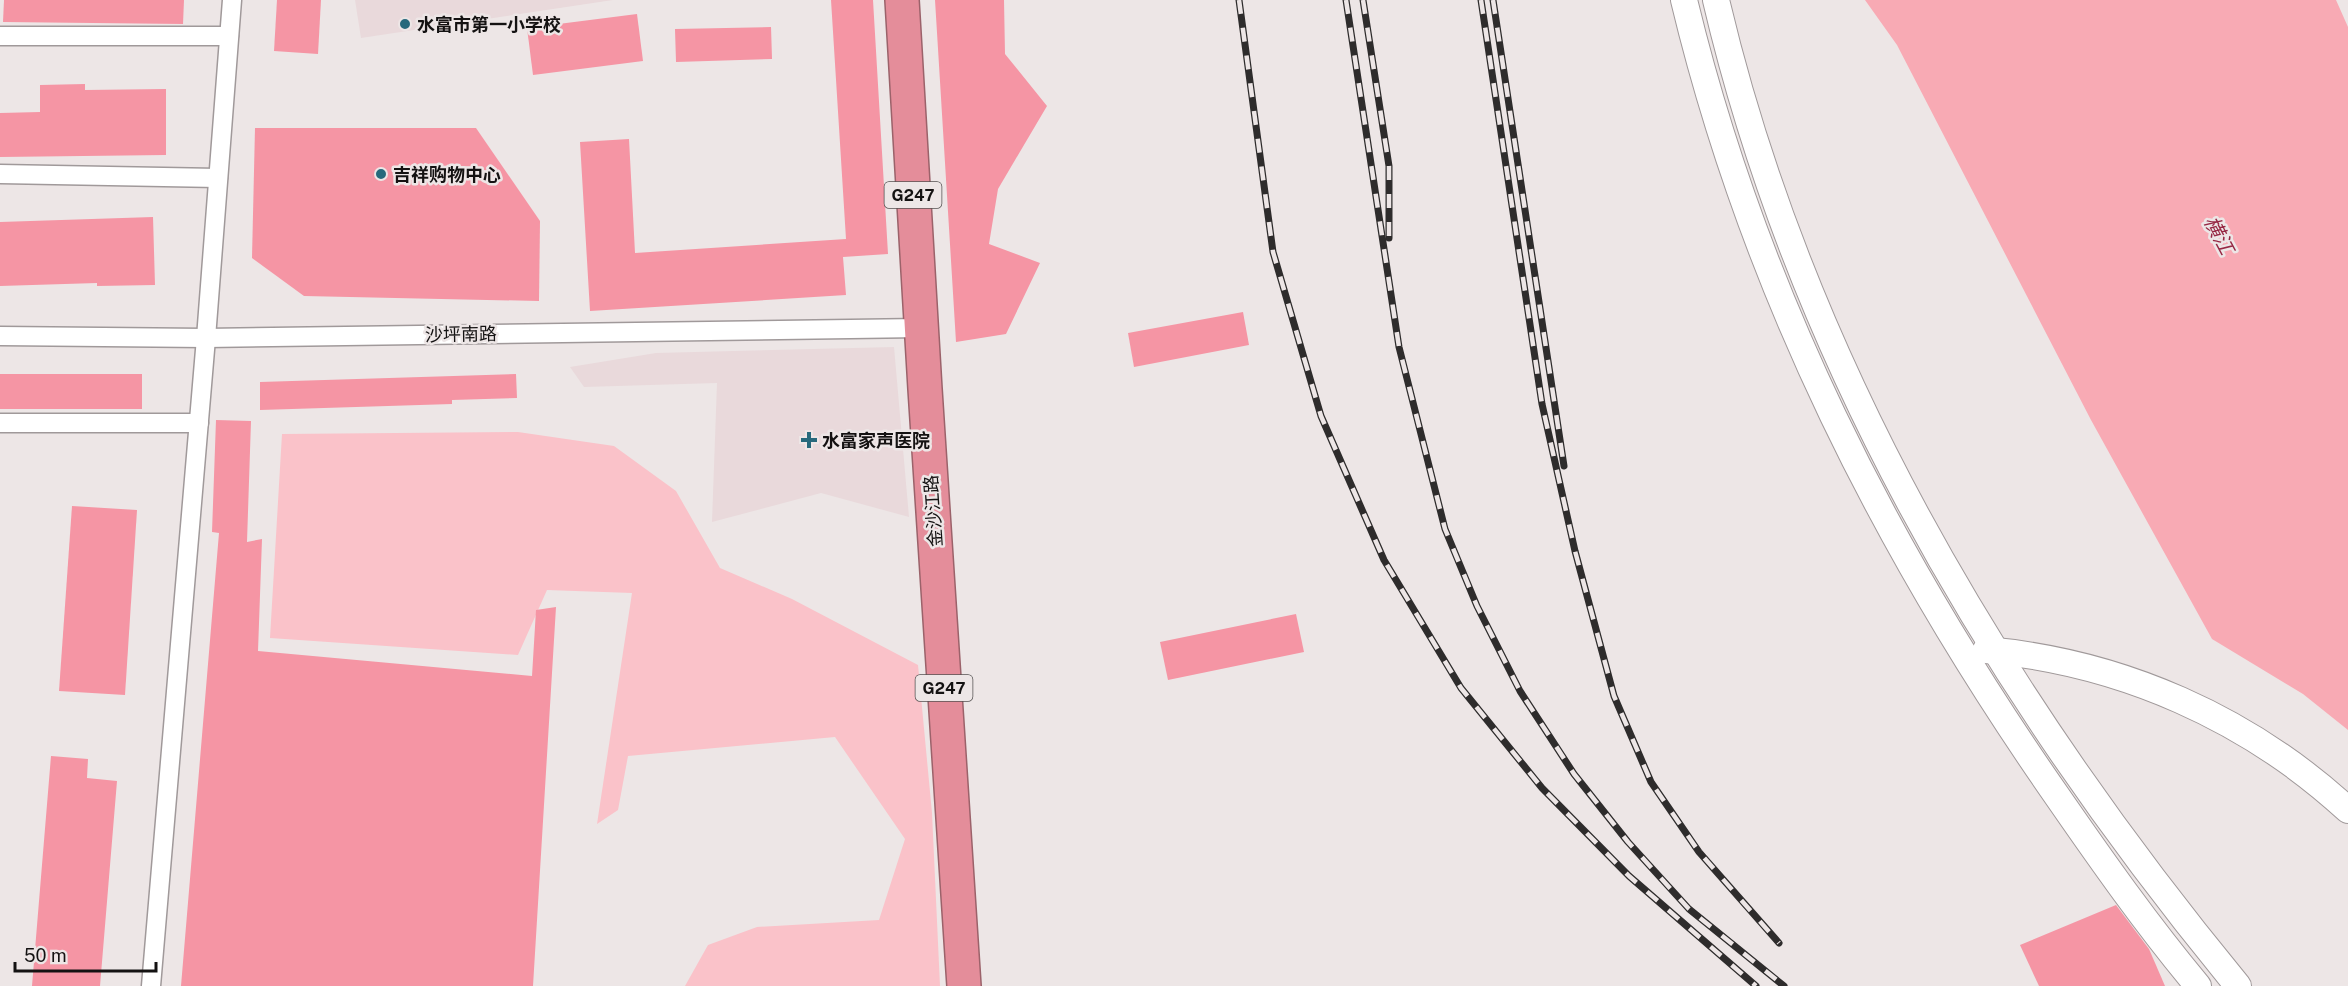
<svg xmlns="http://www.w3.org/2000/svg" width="2348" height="986" viewBox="0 0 2348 986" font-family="'Public Sans','Noto Sans SC',sans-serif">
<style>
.built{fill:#e9d9db}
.green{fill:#fac2c9}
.water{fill:#f8aab4}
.building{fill:#f595a4}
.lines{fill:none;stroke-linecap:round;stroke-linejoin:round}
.street-casing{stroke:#a0999a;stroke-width:21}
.secondary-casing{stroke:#a0999a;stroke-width:28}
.highway-casing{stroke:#9b626a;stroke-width:36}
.street{stroke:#fff;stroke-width:18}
.secondary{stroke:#fff;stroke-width:26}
.highway{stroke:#e48d9a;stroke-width:33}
.rail-casing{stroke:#2e2c2c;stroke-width:7}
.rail{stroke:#ede6e6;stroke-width:4.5;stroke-dasharray:14;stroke-linecap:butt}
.poi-dot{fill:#27697c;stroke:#ede6e6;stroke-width:2}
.labels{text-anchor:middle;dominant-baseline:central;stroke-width:5;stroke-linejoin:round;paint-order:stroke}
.shield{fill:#ede6e6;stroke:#555252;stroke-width:1.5}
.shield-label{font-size:16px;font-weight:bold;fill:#141212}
.poi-label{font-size:18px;font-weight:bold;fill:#141212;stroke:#ede6e6;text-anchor:start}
.street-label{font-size:18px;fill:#141212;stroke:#ede6e6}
.water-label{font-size:20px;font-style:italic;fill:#962844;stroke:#ede6e6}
</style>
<rect width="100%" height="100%" fill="#ede6e6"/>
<g class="built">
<path d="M355,0H613L361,38Z"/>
<path d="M894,347L909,517L821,493L712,522L717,383L584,387L570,367L656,353Z"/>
</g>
<path class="green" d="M518,432L614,446L676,491L720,568L792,599L918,665L932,813L940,986H685L708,945L757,927L879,920L905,839L835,737L628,756L618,810L597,824L632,593L547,590L518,655L270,638L282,434Z"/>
<path class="water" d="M1865,0H2336L2348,27V730L2303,694L2212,639L2091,420L1897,45Z"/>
<g class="building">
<path d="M4,0H184L183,24L3,22Z"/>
<path d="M277,0H321L318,54L274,51Z"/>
<path d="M831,0H873L888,254L843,257L846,295L590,311L580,142L629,139L635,253L846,239Z"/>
<path d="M935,0H1004L1005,54L1047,106L998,189L989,244L1040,263L1006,334L956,342Z"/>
<path d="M637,14L643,61L533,75L527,28Z"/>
<path d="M771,27L772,59L676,62L675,29Z"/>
<path d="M85,84V90L166,89V155L0,157V113L40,112V85Z"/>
<path d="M255,128H476L540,221L539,301L304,296L252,258Z"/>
<path d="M153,217L155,285L97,286V283L0,286V222Z"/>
<path d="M1243,312L1249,345L1134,367L1128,333Z"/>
<rect x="0" y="374" width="142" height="35"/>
<path d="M516,374L517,398L452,400V404L260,410V382Z"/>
<path d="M216,420L251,421L247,542L262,539L258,651L532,676L536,610L556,607L533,986H181L219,533L212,532Z"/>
<path d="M72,506L137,510L125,695L59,691Z"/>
<path d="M1296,614L1304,652L1168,680L1160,642Z"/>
<path d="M51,756L88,759L87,778L117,781L100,986H32Z"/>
<path d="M2116,905L2149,949L2165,986H2039L2020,945Z"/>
</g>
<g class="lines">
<g class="street-casing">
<g id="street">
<path d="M0,36H229"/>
<path d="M0,174L218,178"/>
<path d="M0,336L206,338L921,328"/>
<path d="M0,423H199"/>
<path d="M151,986L206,338L232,0"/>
</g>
</g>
<g class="secondary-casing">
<g id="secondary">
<path d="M1684,0C1754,291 1887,552 2057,796C2102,861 2147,925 2198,986"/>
<path d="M1716,0C1802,366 2001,698 2238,986"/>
<path d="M1986,650C2121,662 2248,718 2348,810"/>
</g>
</g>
<g class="highway-casing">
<path id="highway" d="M902,0L925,389L964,986"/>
</g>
<use href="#street" class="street"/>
<use href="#secondary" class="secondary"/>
<use href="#highway" class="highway"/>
<g class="rail-casing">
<g id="rail">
<path d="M1239,0L1273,252L1321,416L1384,560L1461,688L1542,788L1629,876L1756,986"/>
<path d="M1346,0L1399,347L1445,529L1477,606L1520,691L1574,774L1628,842L1689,909L1784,986"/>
<path d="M1363,0L1389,166V238"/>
<path d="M1481,0L1542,404L1575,551L1614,696L1651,782L1699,852L1779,943"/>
<path d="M1493,0L1564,466"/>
</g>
</g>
<use href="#rail" class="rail"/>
</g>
<g class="poi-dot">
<circle cx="405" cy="24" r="6"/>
<circle cx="381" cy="174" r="6"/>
<path d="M806 431h6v6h6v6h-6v6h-6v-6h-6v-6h6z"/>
</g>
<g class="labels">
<g class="shield">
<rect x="884.5" y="182" width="57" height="26" rx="4.5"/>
<rect x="915.5" y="675" width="57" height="26" rx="4.5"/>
</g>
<g class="shield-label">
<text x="913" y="195">G247</text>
<text x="944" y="688">G247</text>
</g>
<g class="poi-label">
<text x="417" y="24">水富市第一小学校</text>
<text x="393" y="174">吉祥购物中心</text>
<text x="822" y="440">水富家声医院</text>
</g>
<g class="street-label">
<text transform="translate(461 334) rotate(-1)">沙坪南路</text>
<text transform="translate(933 511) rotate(-94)">金沙江路</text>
</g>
<g class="water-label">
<text transform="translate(2219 235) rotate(62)">横江</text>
</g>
</g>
<path d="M15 962v9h141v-9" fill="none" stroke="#141212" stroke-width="3"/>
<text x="24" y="962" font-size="18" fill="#141212" stroke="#ede6e6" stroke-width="4.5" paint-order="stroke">50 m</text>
</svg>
